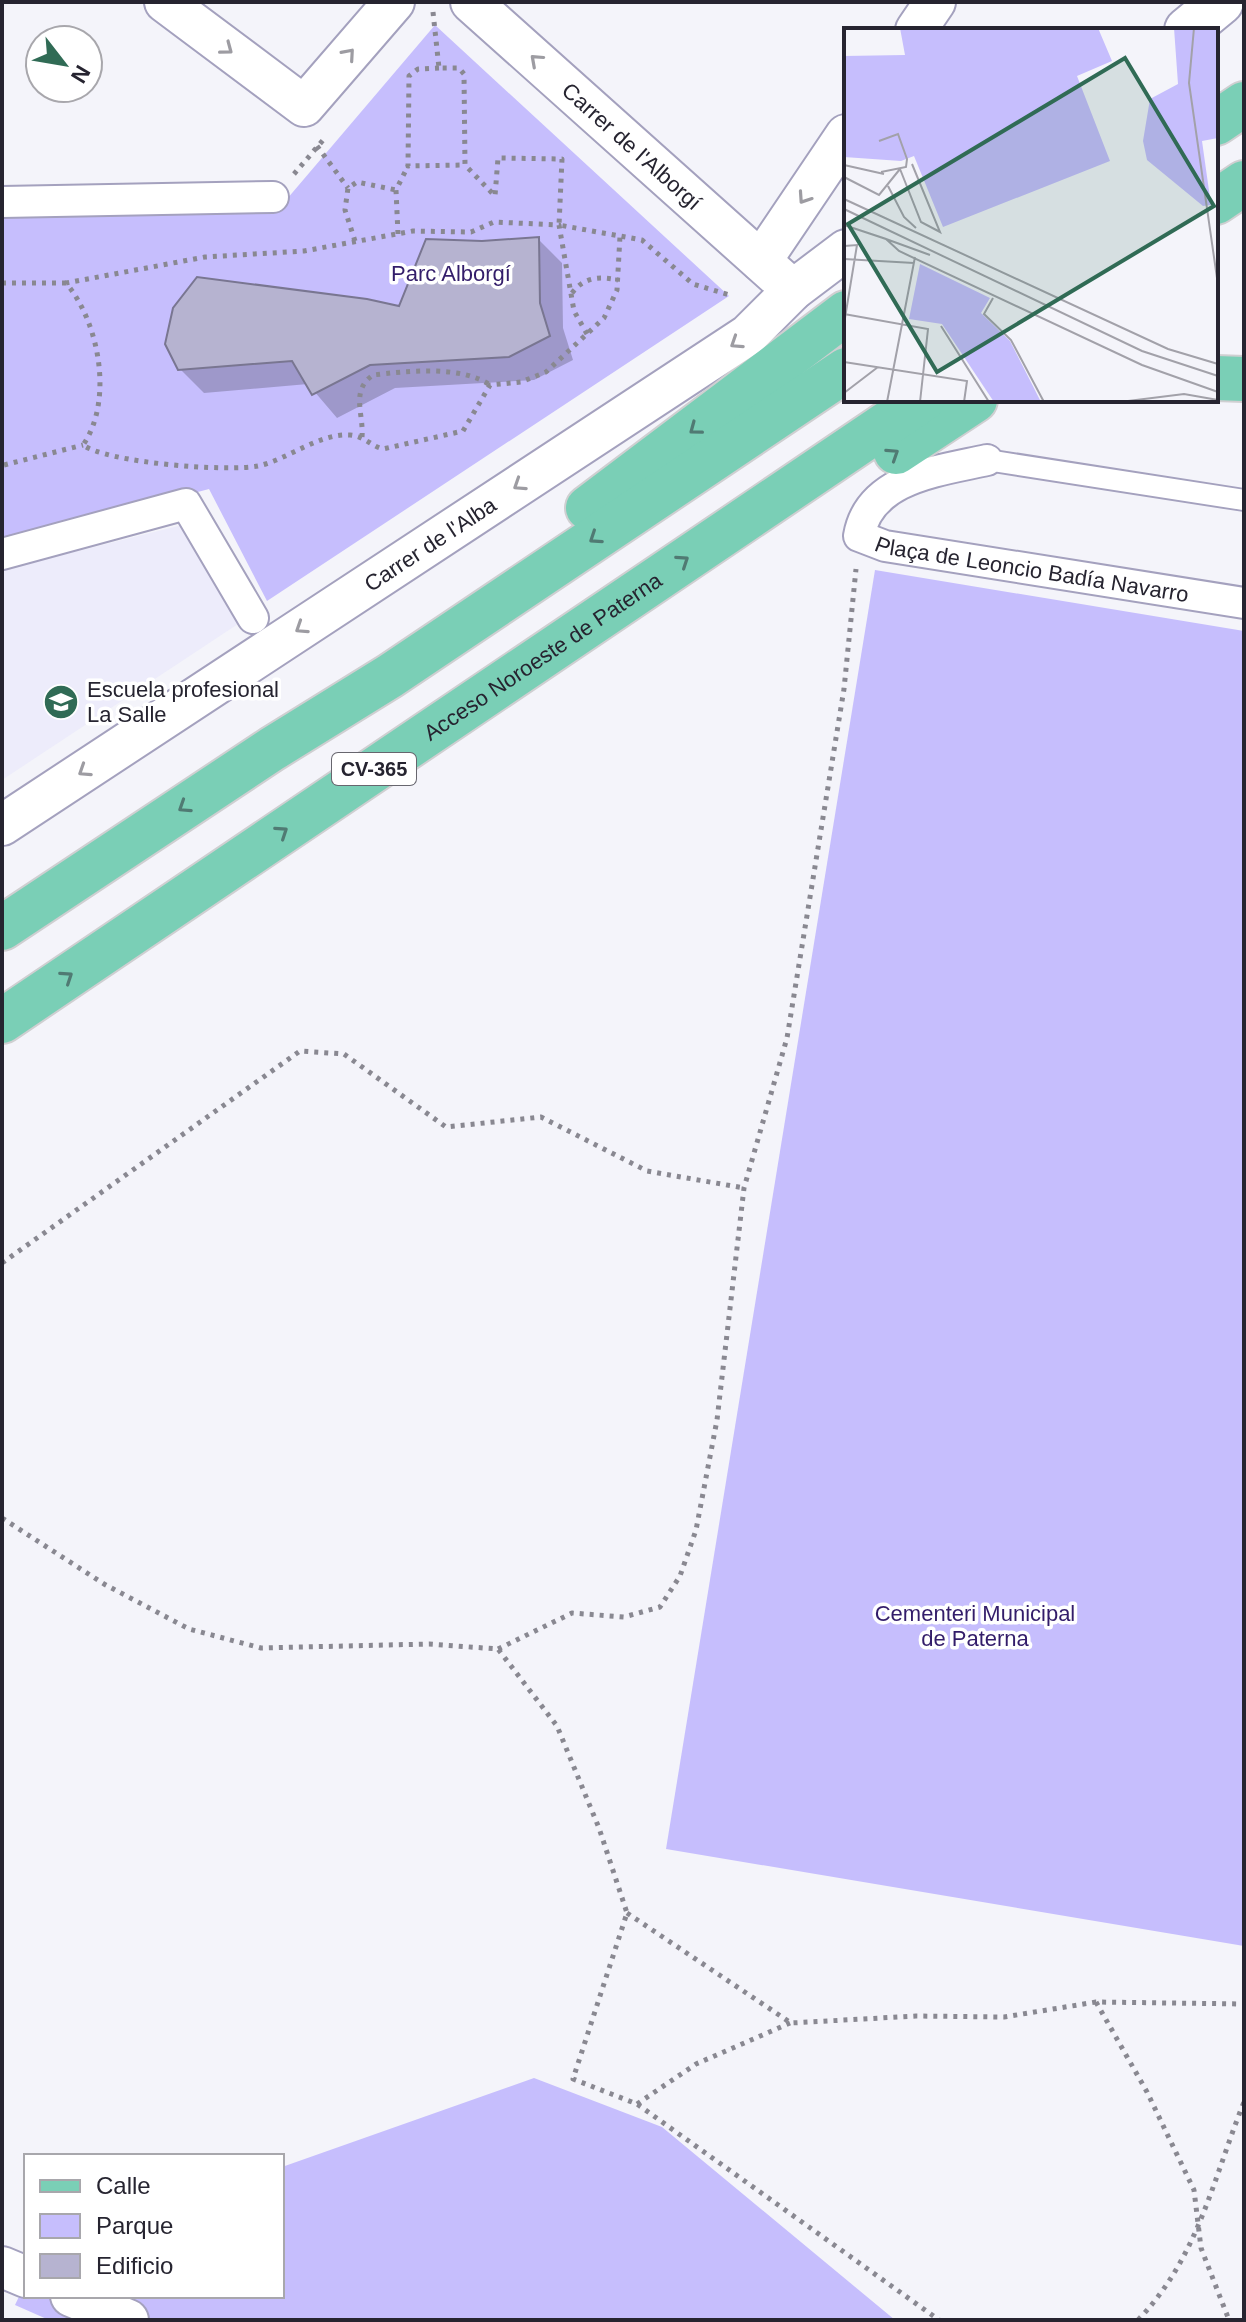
<svg xmlns="http://www.w3.org/2000/svg" width="1246" height="2322" viewBox="0 0 1246 2322" font-family="Arial,sans-serif">
<style>
.built{fill:#edecfb}
.green{fill:#c6befd}
.shadow{fill:#0003}
.building{fill:#b6b3d0;stroke:#797691;stroke-width:2}
.lines{fill:none;stroke-linecap:round;stroke-linejoin:round}
.service-casing{stroke:#a4a1be;stroke-width:24}
.pedestrian-casing{stroke:#a4a1be;stroke-width:34}
.minor-casing{stroke:#a4a1be;stroke-width:44}
.tertiary-casing{stroke:#a4a1be;stroke-width:48}
.primary-casing{stroke:#cfcfd1;stroke-width:48}
.path{stroke:#898891;stroke-width:5;stroke-dasharray:4 6;stroke-linecap:butt}
.service{stroke:#fff;stroke-width:20}
.pedestrian{stroke:#fff;stroke-width:30}
.minor{stroke:#fff;stroke-width:40}
.tertiary{stroke:#fff;stroke-width:44}
.primary{stroke:#7acfb6;stroke-width:44}
.oneway{stroke:#9d9ca2}
.oneway2{stroke:#507a73}
.labels{text-anchor:middle;dominant-baseline:central;stroke-width:7;stroke-linejoin:round;paint-order:stroke}
.shield{fill:#fff;stroke:#67666e;stroke-width:2}
.shield-label{font-size:20px;font-weight:bold;fill:#262430}
.street-label{font-size:22px;fill:#262430;stroke:#fff}
.park-label{font-size:22px;fill:#331d6a;stroke:#fff}
.poi-label{font-size:22px;fill:#262430;stroke:#fff;text-anchor:start}
.inset-road{fill:none;stroke:#a2a1a9;stroke-width:2}
.view{fill:#306b55;fill-opacity:0.15;stroke:#306b55;stroke-width:4}
.inset-edge{fill:none;stroke:#262430;stroke-width:4}
</style>
<rect width="100%" height="100%" fill="#f4f4fa"/>
<path class="built" d="M182,525L238,624L2,780V570Z"/>
<g class="green">
<path d="M435,25L729,296L267,601L209,489L2,544V213L281,206Z"/>
<path d="M875,570L1244,631V1946L666,1849Z"/>
<path d="M534,2078L662,2127L895,2320H49L15,2305L26,2282V2296H282V2167Z"/>
</g>
<path class="shadow" d="M538,239L562,263L563,328L573,360L534,380L395,388L337,418L308,384L204,393L180,369L401,309Z"/>
<path class="building" d="M539,237L540,303L550,336L509,357L370,365L312,395L292,361L178,370L165,344L173,308L197,277L367,299L399,306L426,239L482,241Z"/>
<g class="lines">
<g class="service-casing">
<path id="service" d="M987,460L1244,500"/>
</g>
<g class="pedestrian-casing">
<g id="pedestrian">
<path d="M2,202L273,197"/>
<path id="s1" d="M987,460C938,471 869,478 859,536L885,546L1244,603"/>
<path d="M2,554L186,504L253,618"/>
</g>
</g>
<g class="minor-casing">
<g id="minor">
<path d="M165,2L304,106L394,2"/>
<path id="s2" d="M471,2L793,290"/>
<path d="M916,30L935,2"/>
<path d="M761,261L846,135"/>
<path id="s3" d="M2,825L748,335L793,290L846,250"/>
<path d="M2,2267L26,2277"/>
<path d="M71,2296L128,2320"/>
</g>
</g>
<g class="tertiary-casing">
<path id="tertiary" d="M1187,30L1221,2"/>
</g>
<g class="primary-casing">
<g id="primary">
<path d="M1216,123L1244,104"/>
<path d="M1216,202L1244,183"/>
<path d="M1216,378L1244,379"/>
<path d="M896,452L975,400"/>
<path d="M588,508L846,313"/>
<path d="M2,928L272,749L390,676L846,370"/>
<path id="s4" d="M2,1021L922,400"/>
</g>
</g>
<g class="path">
<path d="M433,12L439,68H459L464,74L465,165L495,196L498,158L562,159L559,225L642,240L693,284L733,296"/>
<path d="M439,68L418,69L409,76L408,166L464,165"/>
<path d="M317,146L348,188"/>
<path d="M294,174L324,139"/>
<path d="M398,234L396,190L408,166"/>
<path d="M355,241L345,210L348,188L357,182L396,190"/>
<path d="M2,283H66"/>
<path d="M572,293C584,277 599,276 618,280"/>
<path d="M587,334L574,311L559,225L494,222L471,232L413,231L304,251L205,257L66,283C99,322 114,400 83,445C108,463 227,472 258,466C289,459 319,433 350,435C364,436 371,446 383,449L463,431L490,385L521,382L546,372L604,318L617,290L620,236"/>
<path d="M362,437C364,414 350,391 373,375C406,371 461,365 490,385"/>
<path d="M4,465L83,445"/>
<path d="M2,1263L300,1051L344,1054L446,1127L541,1117L647,1171L744,1188"/>
<path d="M2,1518L104,1584L189,1629L261,1648L429,1644L498,1649L557,1726L599,1828L627,1913L573,2079L637,2104L939,2320"/>
<path d="M498,1649L572,1613L624,1617L660,1607L680,1576L696,1530L717,1420L744,1188L787,1038L844,689L856,569"/>
<path d="M627,1913L791,2023L916,2016L1004,2017L1096,2002L1244,2004"/>
<path d="M1096,2002L1147,2092L1194,2190L1201,2248L1229,2320"/>
<path d="M637,2104L696,2064L790,2023"/>
<path d="M1138,2320C1198,2258 1213,2179 1244,2102"/>
</g>
<use href="#service" class="service"/>
<use href="#pedestrian" class="pedestrian"/>
<use href="#minor" class="minor"/>
<use href="#tertiary" class="tertiary"/>
<use href="#primary" class="primary"/>
</g>
<defs><path id="oneway-chevron" d="M-2-3.5L2.5 0L-2 3.5" fill="none" stroke-width="1.6" stroke-linecap="round" stroke-linejoin="round" transform="scale(2)"/></defs>
<g class="oneway">
<use href="#oneway-chevron" transform="translate(227 49) rotate(37)"/>
<use href="#oneway-chevron" transform="translate(349 54) rotate(-49)"/>
<use href="#oneway-chevron" transform="translate(536 60) rotate(-138)"/>
<use href="#oneway-chevron" transform="translate(804 198) rotate(124)"/>
<use href="#oneway-chevron" transform="translate(736 343) rotate(147)"/>
<use href="#oneway-chevron" transform="translate(519 485) rotate(147)"/>
<use href="#oneway-chevron" transform="translate(301 628) rotate(147)"/>
<use href="#oneway-chevron" transform="translate(84 771) rotate(147)"/>
</g>
<g class="oneway2">
<use href="#oneway-chevron" transform="translate(695 429) rotate(143)"/>
<use href="#oneway-chevron" transform="translate(893 454) rotate(-33)"/>
<use href="#oneway-chevron" transform="translate(595 538) rotate(146)"/>
<use href="#oneway-chevron" transform="translate(683 561) rotate(-34)"/>
<use href="#oneway-chevron" transform="translate(184 807) rotate(147)"/>
<use href="#oneway-chevron" transform="translate(282 832) rotate(-34)"/>
<use href="#oneway-chevron" transform="translate(67 977) rotate(-34)"/>
</g>
<defs>
<g id="school-disc" transform="scale(1.8)"><circle r="9.5" fill="#306b55" stroke="#fff"/><path d="M0-5L7-2L0 1L-7-2ZM-4 1L0 2.5L4 1V4Q0 6-4 4Z" fill="#fff"/></g>
</defs>
<g fill-rule="evenodd">
<use href="#school-disc" x="61" y="702"/>
</g>
<g class="labels">
<rect class="shield" x="332" y="753" width="84" height="32" rx="6"/>
<g class="shield-label">
<text x="374" y="769">CV-365</text>
</g>
<g class="street-label">
<text stroke="none"><textPath href="#s2" startOffset="216">Carrer de l'Alborgí</textPath></text>
<text stroke="none"><textPath href="#s3" startOffset="512">Carrer de l'Alba</textPath></text>
<text stroke="none"><textPath href="#s1" startOffset="336">Plaça de Leoncio Badía Navarro</textPath></text>
<text stroke="none"><textPath href="#s4" startOffset="652">Acceso Noroeste de Paterna</textPath></text>
</g>
<g class="park-label">
<text x="451" y="273">Parc Alborgí</text>
<text x="975" y="1613">Cementeri Municipal<tspan x="975" dy="25">de Paterna</tspan></text>
</g>
<g class="poi-label">
<text x="87" y="689">Escuela profesional<tspan x="87" dy="25">La Salle</tspan></text>
</g>
</g>
<g transform="translate(844 28)">
<rect width="374" height="374" fill="#f4f4fa"/>
<path d="M56,0H254L268,33L233,48L266,133L99,199L70,128L57,133L0,129V28L61,27ZM330,0H374V110L358,113L367,177L359,178L303,132L299,113L306,71L334,56ZM76,236L146,270L137,285L166,313L197,374H150L98,296L65,291Z" fill="#c6befd"/>
<path class="inset-road" d="M350,0L345,55L374,257M35,113L54,106L63,131L62,139L37,144M0,137L40,146M56,141L77,194L96,204L68,136M0,149L35,167L56,141M44,158L60,189L72,200M0,171L324,321L374,336M0,181L298,323L374,348M0,197L42,211L55,223L298,337L374,364M42,211L86,227M0,218L13,217L0,296M0,231L70,235M149,270L140,286L167,312L200,374M0,286L84,301L76,374M97,298L145,374M0,334L123,353L120,374M0,365L34,339M43,374L71,229M276,374L340,366L374,372"/>
<path class="view" d="M281,30L370,178L93,344L4,196Z"/>
<rect width="374" height="374" class="inset-edge"/>
</g>
<rect width="1246" height="2322" fill="none" stroke="#262430" stroke-width="8"/>
<rect x="24" y="2154" width="260" height="144" fill="#ffffff" stroke="#a8a7ac" stroke-width="2"/>
<rect x="40" y="2180" width="40" height="12" fill="#7acfb6" stroke="#a8a7ac" stroke-width="2"/>
<text x="96" y="2194" font-size="24" fill="#262430">Calle</text>
<rect x="40" y="2214" width="40" height="24" fill="#c6befd" stroke="#a8a7ac" stroke-width="2"/>
<text x="96" y="2234" font-size="24" fill="#262430">Parque</text>
<rect x="40" y="2254" width="40" height="24" fill="#b6b3d0" stroke="#a8a7ac" stroke-width="2"/>
<text x="96" y="2274" font-size="24" fill="#262430">Edificio</text>
<g transform="translate(64 64) rotate(121)"><circle r="38" fill="#ffffff" stroke="#a8a7ac" stroke-width="2"/>
<path d="M0-6L14 30L0 20L-14 30Z" fill="#306b55"/>
<text y="-12" font-size="22" font-weight="bold" text-anchor="middle" fill="#262430">N</text>
</g>
</svg>
